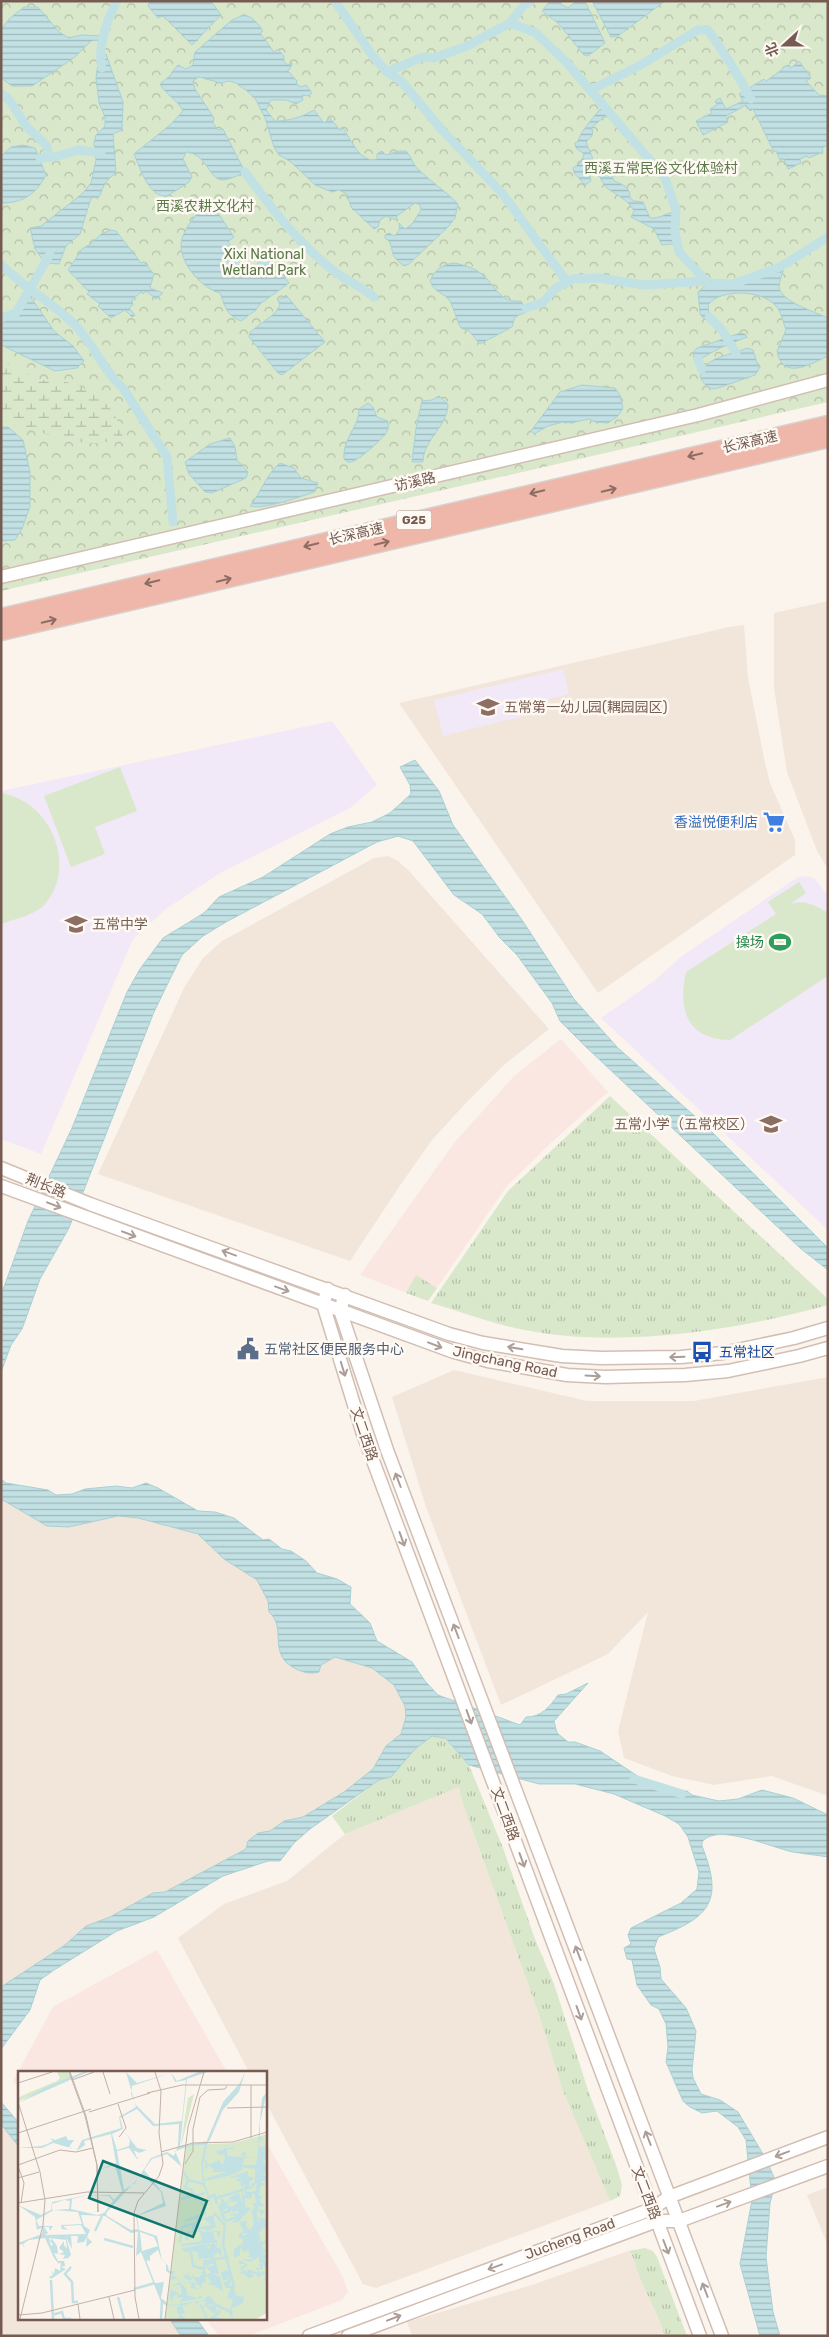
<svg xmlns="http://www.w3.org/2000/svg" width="829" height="2337" viewBox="0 0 829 2337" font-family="Rubik,'Noto Sans SC',sans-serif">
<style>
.residential{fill:#f2e6db}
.commercial{fill:#fae7e1}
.education{fill:#f1e8f8}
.grass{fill:url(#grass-tufts)}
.forest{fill:url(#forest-crowns)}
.wetland{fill:url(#wetland-marsh)}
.garden{fill:#d9e8cb}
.water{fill:url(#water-rules);stroke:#a9d1d4}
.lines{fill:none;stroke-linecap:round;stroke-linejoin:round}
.canal{stroke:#c2e1e4;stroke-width:9}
.secondary-casing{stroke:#d2beb3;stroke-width:15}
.highway-casing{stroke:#d8d1ce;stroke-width:19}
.secondary{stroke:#fff;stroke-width:12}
.highway{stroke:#efb7aa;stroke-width:16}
.oneway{stroke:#8d6d63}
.oneway2{stroke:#ac9d97}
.labels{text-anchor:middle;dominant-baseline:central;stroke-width:5;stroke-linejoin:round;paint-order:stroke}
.shield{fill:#fef9f3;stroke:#9e8a82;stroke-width:1}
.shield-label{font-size:12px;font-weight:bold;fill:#755b51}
.park-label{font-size:14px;fill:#5b794a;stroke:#fef9f3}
.street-label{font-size:14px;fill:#755b51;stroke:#fef9f3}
.education-label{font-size:14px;fill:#785e54;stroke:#fef9f3;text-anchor:start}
.shop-label{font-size:14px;fill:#366cbe;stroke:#fef9f3;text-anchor:end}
.leisure-label{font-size:14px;fill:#27864d;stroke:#fef9f3;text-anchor:end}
.service-label{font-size:14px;fill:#4e5e75;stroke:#fef9f3;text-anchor:start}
.transit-label{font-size:14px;fill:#164399;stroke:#fef9f3;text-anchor:start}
.inset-river{fill:none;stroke:#c2e1e4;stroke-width:2.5}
.inset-road{fill:none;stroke:#c1b2a9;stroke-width:1}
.view{fill:#0f766e;fill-opacity:0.15;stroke:#0f766e;stroke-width:2.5}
.inset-edge{fill:none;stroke:#755b51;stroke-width:2.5}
</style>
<defs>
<pattern id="grass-tufts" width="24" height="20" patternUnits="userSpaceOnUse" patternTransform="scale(1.25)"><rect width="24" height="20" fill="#d9e8cb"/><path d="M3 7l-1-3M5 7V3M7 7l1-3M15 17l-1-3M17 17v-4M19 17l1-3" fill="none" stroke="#b5bfa7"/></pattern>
<pattern id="forest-crowns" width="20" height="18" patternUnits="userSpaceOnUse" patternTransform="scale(1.25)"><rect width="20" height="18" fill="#d9e8cb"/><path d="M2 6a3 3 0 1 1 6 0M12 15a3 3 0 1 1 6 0" fill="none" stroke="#b5bfa7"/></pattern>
<pattern id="wetland-marsh" width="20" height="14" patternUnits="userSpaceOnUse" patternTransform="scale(1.25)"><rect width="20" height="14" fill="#d9e8cb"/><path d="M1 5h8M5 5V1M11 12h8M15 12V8" fill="none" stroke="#b5bfa7"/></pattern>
<pattern id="water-rules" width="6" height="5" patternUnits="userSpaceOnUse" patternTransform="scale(1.25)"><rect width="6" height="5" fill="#c2e1e4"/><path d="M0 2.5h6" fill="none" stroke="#a2b9bb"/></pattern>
</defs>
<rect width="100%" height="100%" fill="#fbf4ec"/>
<g class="residential">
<path d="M828,601V869L817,851L787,772L774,688V613Z"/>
<path d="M744,625L748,678L764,758L770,783L795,840V855L598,993L399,703L729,627Z"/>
<path d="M388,856L398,861L410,872L549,1029L504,1065L465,1104L432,1140L401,1184L350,1261L98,1174L184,988L203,958L222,941L374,858Z"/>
<path d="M454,1370L587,1401H694L828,1377V1796L772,1776L714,1785L672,1776L624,1758L618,1731L648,1612L608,1654L501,1705L426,1507L392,1397Z"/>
<path d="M1,1486L58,1511L151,1501L279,1575L428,1698L393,1761L260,1845L1,1993Z"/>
<path d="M459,1787L461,1798L538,2012L563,2091L610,2201L376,2288L363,2284L265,2101V2072H249L178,1938L224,1904L287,1881L345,1834Z"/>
<path d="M1,2108L19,2136V2318H180L189,2336H1Z"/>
<path d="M828,2187V2246L807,2195Z"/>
<path d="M628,2251L635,2261L638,2275L647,2290L665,2336H412L407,2322L532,2285Z"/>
</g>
<g class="commercial">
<path d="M561,1039L608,1092L553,1141L506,1187L428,1301L360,1275L454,1143L514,1076Z"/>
<path d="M157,1950L227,2072H19V2088L13,2081L53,2007Z"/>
<path d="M265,2140L343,2277L348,2292L342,2300L248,2336H219L205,2318H265Z"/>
</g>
<g class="education">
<path d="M563,669L569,694L538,702L541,712L443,736L434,700Z"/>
<path d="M332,721L377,785L350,808L220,873L166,909L133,939L41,1154L1,1139V791Z"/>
<path d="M807,876L815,879L828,896V1230L601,1018L654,981L682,956L798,877Z"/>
</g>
<g class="grass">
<path d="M610,1096L828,1299V1305C735,1331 610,1350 515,1328C487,1322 459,1311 431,1303L508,1191Z"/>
<path d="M416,1275L437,1288L428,1301L406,1293Z"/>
<path d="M432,1736L444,1738L469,1765L503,1848L535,1939L554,1984L588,2090L616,2165L622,2185L620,2196L610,2201L563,2091L538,2012L461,1798L459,1787L345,1834L332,1816L379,1780L391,1777L415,1749Z"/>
<path d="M645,2248L653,2251L657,2257L687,2336H665C658,2315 648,2296 639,2276C635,2267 636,2258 628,2251Z"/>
</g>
<path class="forest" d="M1,1H828V402L1,591Z"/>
<path class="wetland" d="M1,360C14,367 29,376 43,380C51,383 61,380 70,383C99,392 116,407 123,437C85,454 39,430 1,420Z"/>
<g class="garden">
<path d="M120,767L137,811L95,827L105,854L71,867L44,796Z"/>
<path d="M1,793C49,800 78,864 46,903C36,915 15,919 1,924Z"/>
<path d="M799,882L806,893L789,905C802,898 816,905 828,913V976L730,1040C686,1039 678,1009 686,972L776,914L768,902Z"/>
</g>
<g class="water">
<path d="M150,1H211L221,15L192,45L163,16L158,18L148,6Z"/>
<path d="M550,1H560L562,5L568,8L575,2L585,1L605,43L588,56L584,55L558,23L542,11Z"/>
<path d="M592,1H665L618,36L611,37Z"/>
<path d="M24,7H38L59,32L69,38L81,35L104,36V39L91,41L75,57L32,86H12L1,78V30L9,19Z"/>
<path d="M244,15C253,17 258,23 263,31L260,33L274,52L278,49L284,56V62L288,65L292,63V65L288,71L297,81L296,84L301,87L306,85L312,93L308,96L302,95L303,100L296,104L286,100H271L266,110L275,121C289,121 302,117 314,110L324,123L330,118L340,130L343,128C351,139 360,164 377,159V154L382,151L386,155L399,151H406C412,157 412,164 419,170C431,182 446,191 458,204L455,218L448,227L409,264L404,266C391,256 394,256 390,242L385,238V235L389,233L394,236C399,232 400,229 399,223L405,229L412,224L421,210L420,205L415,203L397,216L396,220L386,216L380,220L378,227L374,229L351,207L347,194L339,190L332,192L315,185L291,162L279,155L274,147L265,118L255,98L247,91L236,83L229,81L221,83L199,77L193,81L195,89L214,118L213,123L218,130L223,129L245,172C239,175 229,180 222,180C210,180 206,153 186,152L183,159L192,177L188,183L167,196C149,198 140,168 134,154L170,125L183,111C177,99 166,95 160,84L172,74L171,73L178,65L186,69L193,65L195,52L232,20Z"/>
<path d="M106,54L123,102L122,130L113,134L116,172L105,183L99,197L91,198L80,234L66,246L59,264L45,263L35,249L30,228L41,226L83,193L91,183L96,160L94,143L96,135L105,126V117L99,103L96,78L99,56Z"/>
<path d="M799,61L811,78L806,81L819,95L828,96V145L822,148L823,152L809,158L807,156L800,159L801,163L788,169L784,159L780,160L776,151L774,152L753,109L750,111L746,105L726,116L728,122L703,135L696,121L712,113L710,109L717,105L715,101L720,98L726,109L743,101L739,94L764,79L766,81L783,69V67L789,65L791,68Z"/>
<path d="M603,105L610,112L590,129L593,130L592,136L586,142L593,159L588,162L593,169L602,163L608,165L614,181C624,185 630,187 630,198L634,201L643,202L650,218C661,219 666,212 676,212L675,232L678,247L672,244L662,245L654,229L631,217L634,211C628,199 616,195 607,188C603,185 601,178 598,174H592L590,176L591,181L585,185L574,173L573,168L581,162L584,154L576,148L575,143L579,141C578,133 598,113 603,105Z"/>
<path d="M23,145L35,148L46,175C36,194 23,203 2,203L1,156L11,147Z"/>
<path d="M212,204L234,237L228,242L247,267L251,269L258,265V261L267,254L289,283L260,304L256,310L241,321C226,315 225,306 220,293C203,289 181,265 181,246C181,234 190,222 197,214L195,211L198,208L202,210Z"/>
<path d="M111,230L116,231L138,259L141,263L144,262L154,274L150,288L163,293L156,299L146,291L143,294L141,292L132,300L133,305L129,308L135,315L132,317L125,310L111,318L98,306L100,304L87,294L89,292L68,270L82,249L92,243L101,234Z"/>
<path d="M455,263C466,266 476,268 484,276C497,288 500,303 521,301L526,310L524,313L515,317L512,327L480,344L469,331L461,328C456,320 455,310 450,301C444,292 435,294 430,281C435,269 443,264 455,263Z"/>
<path d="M784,265C784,272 779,280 779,287C781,302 816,312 828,318V356C817,361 792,376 782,363C779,360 778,355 777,351L786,330C783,323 781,310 775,305C761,290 721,288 708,305L709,317L703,318L700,314L698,292L708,283L733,284Z"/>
<path d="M28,293L54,331L73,346L84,361L77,368L55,371L1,345V318L16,313Z"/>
<path d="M286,295L325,342L282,375L278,373L249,337L250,332L275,313L280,305L278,301Z"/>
<path d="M740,333L745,334L747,337L720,348L695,362L693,353L697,348Z"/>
<path d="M747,348L753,350L759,369L755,375L718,388C708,391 705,385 700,377C706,355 730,356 747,348Z"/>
<path d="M582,385L615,388L620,395L623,408L618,416L608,423L595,422L589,419L571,423L563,422L548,426L534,434L531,431L560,392Z"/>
<path d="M439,396L448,404C448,426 423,440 423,462H412L416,428L422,401L432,400Z"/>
<path d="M368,403L373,407L377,417L388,421C388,424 389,427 388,429C387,436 358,461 351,462C348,463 346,461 344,459C342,438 360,426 359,409Z"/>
<path d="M1,427H8L23,440L30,472V507L22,529L15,540L1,541Z"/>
<path d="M230,438L235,447L237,460L248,472L246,478L212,493L205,492L189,474L185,462L210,444Z"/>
<path d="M280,463L294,468L301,478L318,483L314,492C300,497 263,510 250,506C261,493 266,474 280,463Z"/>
<path d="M415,760L439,791L453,825L522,920L574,999L618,1048L707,1127L828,1248V1270L800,1248L586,1047L560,1021L552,1003L517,955L500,938L482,914L454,895L413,841L398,836L377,842L226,922L203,936L182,955L167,985L154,1012L69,1228L40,1279L22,1329L11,1345L1,1372V1295L28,1221L72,1128L127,992L140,969L163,938L204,913L219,897L263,877L330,834L348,827L372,822L390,813L411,794L410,785L400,767Z"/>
<path d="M1,1479L6,1483L48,1490L56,1495L72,1494L85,1489L116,1486L132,1488L146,1483L158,1488L198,1511L215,1512L234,1518L263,1540L269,1539L282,1549L291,1551L306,1561L317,1573L337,1579L351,1587L350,1604L370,1623L377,1641L412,1662L425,1681L438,1695L520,1725L526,1717C542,1717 549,1707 558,1695L566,1694L588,1683L554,1721L557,1733L568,1742H575L600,1751L639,1777L649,1787L663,1791H687L692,1795L719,1801L738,1799L762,1790L793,1798L828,1815V1857C816,1855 804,1854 793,1852C773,1848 716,1822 702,1842V1846C724,1901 710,1917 658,1937L654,1949L660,1967L661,1979L686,2008L696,2031L692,2070L693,2078L701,2094L720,2100L738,2112L766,2159L776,2182L770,2203L766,2257L773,2312L780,2336H760L740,2264L752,2200L746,2140L738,2127L717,2111L702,2113L690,2107L683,2101L666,2062L668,2047L666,2024L659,2009L651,2005L637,1985L632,1960L627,1959L624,1948L631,1944L628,1935L631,1928L681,1903L697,1889L699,1872L688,1837L679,1824L665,1816L614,1794L575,1784H539L469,1765L445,1738L432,1736L415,1749L391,1777L379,1780L310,1829L294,1843L280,1861H268L223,1876L154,1917L117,1931L54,1970L40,1980L30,2010L1,2049V1987L65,1945L86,1926L110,1917L153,1893L165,1892L246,1849L248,1841L258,1833L270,1831L284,1821L303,1817L344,1792L373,1769L386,1746L401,1734L406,1717L405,1706L394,1685L372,1668L335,1657L321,1665L319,1672C310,1674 305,1673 296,1669C266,1654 288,1629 269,1612L268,1601L257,1580L224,1559L198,1534L138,1518L118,1516L69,1527L47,1526L1,1499Z"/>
<path d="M1,2102L19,2123V2147L1,2124Z"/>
<path d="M169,2318H196L209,2336H181Z"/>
</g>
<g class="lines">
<g class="canal">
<path d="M335,1L372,55L387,72L402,82L442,130L502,193L567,282"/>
<path d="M510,23L536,33L568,64L665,178L676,210L675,232L679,252L708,283L733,284L780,267L828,237"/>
<path d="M102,68C97,48 107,19 117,1"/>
<path d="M387,72L423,57L434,58L467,46L510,23L524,5L531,1"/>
<path d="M591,90L639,66L698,30H708C724,52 738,75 751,99"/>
<path d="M1,93L10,101L26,126L47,146L48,155"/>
<path d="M40,158L55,157L78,150L101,153"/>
<path d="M245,172C272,209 299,244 335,272C348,281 362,287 374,297"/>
<path d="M1,264C24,288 53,303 76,326C94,345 104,372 123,388L167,457L173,522"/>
<path d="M526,308L542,303L556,288L573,279L598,278L644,285L707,281"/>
<path d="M709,317L722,330L736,353"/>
<path d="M1,318L16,313L50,254"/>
<path d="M698,360L702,369"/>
<path d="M634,1779L682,1794"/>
</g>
<g class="secondary-casing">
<g id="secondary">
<path d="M1,577L698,415L828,380"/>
<path d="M1,1168L90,1204L449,1334L483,1343L562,1356L601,1358L681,1357L723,1353L794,1338L828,1328"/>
<path d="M1,1186L454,1352L488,1361L567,1375L605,1377L685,1375L728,1371L799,1356L828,1348"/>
<path d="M328,1289L323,1304L363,1434L700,2336"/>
<path d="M345,1295L340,1310L387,1450L722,2336"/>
<path d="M309,2336L652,2209L669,2197L828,2137"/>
<path d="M348,2336L657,2221H679L828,2166"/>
</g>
</g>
<g class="highway-casing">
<g id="highway">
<path d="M1,617L828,424"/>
<path d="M1,632L828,439"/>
</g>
</g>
<use href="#secondary" class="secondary"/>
<use href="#highway" class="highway"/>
</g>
<defs><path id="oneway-shaft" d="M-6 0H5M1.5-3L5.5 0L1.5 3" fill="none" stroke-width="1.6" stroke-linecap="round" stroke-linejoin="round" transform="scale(1.25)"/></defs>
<g class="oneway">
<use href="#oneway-shaft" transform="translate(695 455) rotate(167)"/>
<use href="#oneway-shaft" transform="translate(609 490) rotate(-13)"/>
<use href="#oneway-shaft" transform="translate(537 492) rotate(167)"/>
<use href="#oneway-shaft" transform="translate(382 543) rotate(-13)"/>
<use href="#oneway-shaft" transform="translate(311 545) rotate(167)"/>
<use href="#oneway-shaft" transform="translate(224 580) rotate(-13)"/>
<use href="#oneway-shaft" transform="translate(152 582) rotate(167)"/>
<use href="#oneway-shaft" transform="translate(49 621) rotate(-13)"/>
</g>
<g class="oneway2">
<use href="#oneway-shaft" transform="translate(54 1205) rotate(21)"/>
<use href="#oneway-shaft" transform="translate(129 1234) rotate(21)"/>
<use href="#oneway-shaft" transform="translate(229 1253) rotate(-160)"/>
<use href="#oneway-shaft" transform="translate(282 1289) rotate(20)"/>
<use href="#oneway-shaft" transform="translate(435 1345) rotate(21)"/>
<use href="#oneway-shaft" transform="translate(515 1348) rotate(-170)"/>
<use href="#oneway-shaft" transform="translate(677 1357) rotate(178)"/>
<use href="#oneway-shaft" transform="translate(343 1369) rotate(73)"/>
<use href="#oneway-shaft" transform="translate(593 1376) rotate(3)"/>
<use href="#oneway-shaft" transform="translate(398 1480) rotate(-111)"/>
<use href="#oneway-shaft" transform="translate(402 1539) rotate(70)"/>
<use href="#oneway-shaft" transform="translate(456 1631) rotate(-111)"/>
<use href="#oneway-shaft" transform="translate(469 1717) rotate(70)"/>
<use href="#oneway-shaft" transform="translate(522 1860) rotate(70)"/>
<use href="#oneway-shaft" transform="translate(578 1953) rotate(-111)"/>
<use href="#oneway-shaft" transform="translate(579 2013) rotate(70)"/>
<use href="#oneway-shaft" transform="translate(648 2138) rotate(-111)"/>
<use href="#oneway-shaft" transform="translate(782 2154) rotate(159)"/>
<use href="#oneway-shaft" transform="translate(724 2204) rotate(-20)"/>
<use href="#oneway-shaft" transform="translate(666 2247) rotate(69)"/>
<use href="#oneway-shaft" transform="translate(495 2267) rotate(160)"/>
<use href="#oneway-shaft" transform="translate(705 2290) rotate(-111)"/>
<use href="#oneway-shaft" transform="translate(394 2318) rotate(-21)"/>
</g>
<defs>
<g id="school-bare" transform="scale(1.725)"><path d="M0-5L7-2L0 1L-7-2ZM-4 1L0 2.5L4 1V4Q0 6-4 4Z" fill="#8d6e63" stroke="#fef9f3" stroke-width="2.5" paint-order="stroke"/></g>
<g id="supermarket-bare" transform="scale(1.725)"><path d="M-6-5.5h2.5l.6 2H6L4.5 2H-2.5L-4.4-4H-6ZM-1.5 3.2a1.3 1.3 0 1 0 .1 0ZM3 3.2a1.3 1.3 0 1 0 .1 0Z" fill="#3f7fe0" stroke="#fef9f3" stroke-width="2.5" paint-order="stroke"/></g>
<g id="stadium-bare" transform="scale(1.725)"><path d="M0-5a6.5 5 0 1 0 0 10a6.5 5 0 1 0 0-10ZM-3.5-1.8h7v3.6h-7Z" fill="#2e9e5b" stroke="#fef9f3" stroke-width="2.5" paint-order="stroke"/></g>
<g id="civic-bare" transform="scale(1.725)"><path d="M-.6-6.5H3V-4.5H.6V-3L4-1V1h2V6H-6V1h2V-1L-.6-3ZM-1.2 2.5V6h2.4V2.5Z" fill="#5c6f8a" stroke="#fef9f3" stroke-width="2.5" paint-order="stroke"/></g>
<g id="bus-bare" transform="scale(1.725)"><path d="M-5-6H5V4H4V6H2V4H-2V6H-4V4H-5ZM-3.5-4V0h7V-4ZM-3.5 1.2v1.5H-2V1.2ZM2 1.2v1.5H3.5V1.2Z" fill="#1a4fb4" stroke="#fef9f3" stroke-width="2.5" paint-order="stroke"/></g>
</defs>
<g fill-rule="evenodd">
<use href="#school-bare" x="488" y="707"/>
<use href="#supermarket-bare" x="774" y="822"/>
<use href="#school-bare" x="76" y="924"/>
<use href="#stadium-bare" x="780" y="942"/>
<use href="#school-bare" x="771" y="1124"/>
<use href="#civic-bare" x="248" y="1349"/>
<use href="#bus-bare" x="702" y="1352"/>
</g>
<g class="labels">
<rect class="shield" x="396.5" y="510.5" width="35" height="19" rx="4"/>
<g class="shield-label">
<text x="414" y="520">G25</text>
</g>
<g class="park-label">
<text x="661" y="168">西溪五常民俗文化体验村</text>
<text x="205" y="206">西溪农耕文化村</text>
<text x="264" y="254">Xixi National<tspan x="264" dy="16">Wetland Park</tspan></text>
</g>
<g class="street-label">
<text transform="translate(750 442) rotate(-13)">长深高速</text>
<text transform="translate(415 482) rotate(-13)">访溪路</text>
<text transform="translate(356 534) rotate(-13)">长深高速</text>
<text transform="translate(46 1186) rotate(22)">荆长路</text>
<text transform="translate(505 1362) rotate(12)">Jingchang Road</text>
<text transform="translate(364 1434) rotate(71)">文二西路</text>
<text transform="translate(505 1814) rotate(70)">文二西路</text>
<text transform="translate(646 2193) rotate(69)">文二西路</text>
<text transform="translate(570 2239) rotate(-20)">Jucheng Road</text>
</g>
<g class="education-label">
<text x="504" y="707">五常第一幼儿园(耦园园区)</text>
<text x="92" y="924">五常中学</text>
<text x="754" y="1124" text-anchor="end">五常小学（五常校区）</text>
</g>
<g class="shop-label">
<text x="758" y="822">香溢悦便利店</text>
</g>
<g class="leisure-label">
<text x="764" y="942">操场</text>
</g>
<g class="service-label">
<text x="264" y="1349">五常社区便民服务中心</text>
</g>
<g class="transit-label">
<text x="719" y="1352">五常社区</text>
</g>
</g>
<g transform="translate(18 2071)">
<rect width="249" height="249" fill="#fbf4ec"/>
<path d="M39,1H50L53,7L1,30L0,27L10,22L39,10L42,7Z" fill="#d9e8cb"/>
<path d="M176,23L164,71L163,73L170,27ZM249,63V242L238,248H147L168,74L215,72Z" fill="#d9e8cb"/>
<path d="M65,1H70L0,32L26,17ZM108,1L119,12L153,2L159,10L180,1H189L169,8L162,75L190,70L205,31L222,12L227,1L221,21L203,41L189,74L185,95L186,108L208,101H193L197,99L191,95L187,99V87L190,94L201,89L205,94L207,84L199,83V80L209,77H214L215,74V78H209V85L226,86L223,83L228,80L227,86L237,87H226L225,94H238L241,71L235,70H240L244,27L249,21L242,51V68L244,65L245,68L241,71L242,77L249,74V89L244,90L249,95L248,102L244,104L249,105V110L241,111L249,113L242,116L241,125H245L241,129L247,135L241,136V133L240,138L248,139L243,145L240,138L239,144L240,151L245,150H240L241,147L249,148L248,158L242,157L245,159L240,161L243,168L240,170H249L244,175L249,181L244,182L249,186L246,190L249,191V210H246L248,201L244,204V200H248L245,192V198L240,199L244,203L241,207L238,203L233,202L236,206L231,207L225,202L221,203L223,200L227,202L222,197L228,193H221V189L230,194L225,198L229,202L230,198L241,202L238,197H242L241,193L245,191L241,192V186L232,191L223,189L236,188L229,185H232L230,180L233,178L226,181L222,177V184L216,187V178L225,172V165L230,162H224L225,167L221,168V163L226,160L221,151L229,150L228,155L232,159L236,153L234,139L237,141L234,138L237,137L234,132H238L237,124L234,122V127L227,128V136L233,137L220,151L213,152L221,145L210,144L219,142L220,145V140L214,141V138L212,141L205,144V140L211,139L208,137L203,142L199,135L203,133V127L208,131L204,133L210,131V128L212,132L208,133L214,136L221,131L212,130V126L220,123L213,122L218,121L221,122L225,135L223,120L227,126L226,120L234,121L240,118H238L239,111L235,117L233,113L237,111V98L224,96V99L211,105L186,110L197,143L185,113L183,92L187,74H175L157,80L164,96L149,83L134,88L126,99L144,121L148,135L119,145L121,159L139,165L144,190L147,191L150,195L151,200H157L155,204L160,207L163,211H172L180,213L177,209L175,211L176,206L172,210L162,205L166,206L168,202L171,206L170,201L173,207L176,202V206H181L185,202L180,201H188V211L184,212V217L179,213L176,215L180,218L172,217L174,212L162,211L159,207L154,209L152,206L156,205L148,200V192L144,190L140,179L137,181L132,185V190L128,189L137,212L146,211L143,227L152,234L187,229L188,226L192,225L198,234L192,233L185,237L188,245L187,240L190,248L197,243L188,236L193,234L198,236L199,242L202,237V243L197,246L206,248H188L181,232L186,236L188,231L184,230L179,231L181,235L176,231L164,235L167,242L162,243L168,248H158L162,247L158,237L163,234L149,235L143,231L123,181L118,185L120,161L113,162L87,145L63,144L66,155L72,159L69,166L74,171L68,176L69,166L66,171L59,172L60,165H53L54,178L48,166L53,184L50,187L45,188L47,184L41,183L46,181L41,177L46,170V174L49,178L48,169L31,167L33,175L35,174L32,169L34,168L39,175L40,183L36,182L40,190H46L47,195L43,196L48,198L33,208L31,206L35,204L33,199L36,203L37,197L42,200L43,191L41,193L36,187L27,167L11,169L5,173L7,178L4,173L0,174V172L24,163L25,156L19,159L17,146L0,134L23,144L33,139L34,131L70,124H92L96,129L104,120L97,94L81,99L98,92L93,63L66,70L67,74L60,79L35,72L24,77H0L23,75L29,73L28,68L29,73L35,70L32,67L37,69L48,65L50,69H56L51,76L59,79L64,69L103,57L101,46L118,36ZM153,2L157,11L168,9L164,50L137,53L118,34L113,23L114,15ZM119,38L135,55L161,53L160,75L156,85L149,81L133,87L117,112L106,119L99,80L111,77L119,88L123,85L119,87L116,79L121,82L129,79L119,77L106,60L112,69L111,75L99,79L94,63L105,58L102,47ZM124,103L143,121L145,132L118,145L120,158L113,159L89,145L88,142ZM71,124L91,125L95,130L86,142L79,144L53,138L54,128ZM46,129L52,130L51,138L34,139V133ZM36,139L60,141L64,153L43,154L44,158L50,159L45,155L63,154L68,163L27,164L30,162L26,156H31L32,160L35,155H21L18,149ZM122,161L136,166L140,175L124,180ZM230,100V105L237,107L231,111L232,117H227L226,112L225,117L222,113L218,115L224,111L217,109L223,106L210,107ZM195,144L198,156L189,160L180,156L178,161L176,155L179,153L182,156L194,154L186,148L181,151L182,148ZM203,160L201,168L198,161H195L197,168L188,171L180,169H184L182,161ZM194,171H195L197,174L201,171L198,175L201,178L202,174L204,182L203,185L199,181L196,185L201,203L194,202L202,206L205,220L193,213L189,214L193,211L188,204L193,202L188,196L196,195L195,192L189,195L187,192L194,190L193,187L181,188L179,181L165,177L189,173L190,178L193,175H190V172L193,174ZM207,199L212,200L214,204L211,215L216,214L217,224L226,226L225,232L214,237L215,248L208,238L212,240L215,229L209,227L213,217H208L205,212L211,209L209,204V209H205L203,202ZM161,211L168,217L169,224L180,227L182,224L185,227L161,231L165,226L160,227L159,223L155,225V232L152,225V232L151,230L153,217L156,222V219L162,224L164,222L162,214L154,215Z" fill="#c2e1e4" fill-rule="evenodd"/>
<path class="inset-river" d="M190,70L205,35L221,15M166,101L170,109L186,113M170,109L167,117L173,118L178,129M189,127L196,124L199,133M198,127L234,116M163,128L187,122M196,142L207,154L205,173L216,216M203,142L208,150L222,145M179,146L182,161M167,150L187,143V135L182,132M77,160L84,145M86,168L115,176M169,169L168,162L175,161V154M162,171L164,156L179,152M163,174L199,170M164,178L173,181L175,195L186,198V202M53,196L47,203L54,211L55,231H60M186,198L187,190L210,186M33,209L35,248M116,218L137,212M100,226L106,248M196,233L211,240M34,244L44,241L46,248H53M143,248L144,230"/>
<path class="inset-road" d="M51,1L67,45L79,94L80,141L79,94L68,45L52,1M85,1L92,23M54,9L76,1M0,12L34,1M233,14V67M129,22L164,14H249M0,31L22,101L27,129L25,154L2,248M100,33L108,57L101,66M209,37L249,36M71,41L132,22M0,62L73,38M143,81L175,72L215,71L249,61M167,93L175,80V58L182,26L190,19L207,18L209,15M0,94L42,79L58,81L75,77M0,95L6,112L3,132M0,107L21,101M0,132L69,121L126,122M91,226L96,248M60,233L62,248M0,244L24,242L117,219M121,248L117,226L116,142L120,130L141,105L145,93L141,62L143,20L137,1M147,248L170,56L186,1"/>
<path class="view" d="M85,90L189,130L175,166L71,127Z"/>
<rect width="249" height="249" class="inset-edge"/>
</g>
<rect width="829" height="2337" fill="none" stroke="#755b51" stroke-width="5"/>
<g transform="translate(784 45) rotate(249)" stroke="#fef9f3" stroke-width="4" paint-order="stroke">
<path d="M0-4L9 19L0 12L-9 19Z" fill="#755b51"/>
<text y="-8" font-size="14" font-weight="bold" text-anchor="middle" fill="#755b51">北</text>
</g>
</svg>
